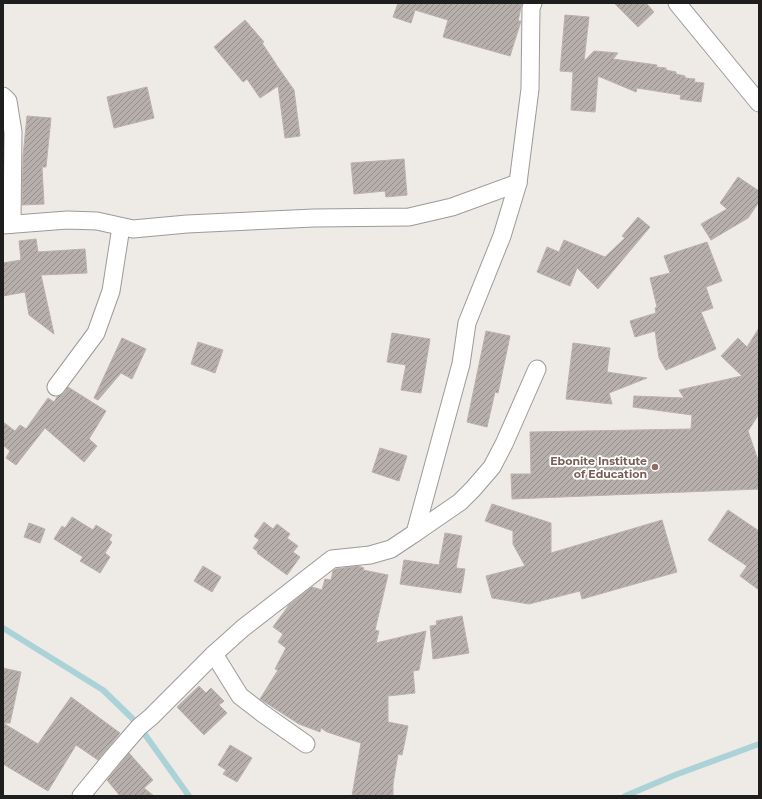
<svg xmlns="http://www.w3.org/2000/svg" width="762" height="799" viewBox="0 0 762 799" font-family="Montserrat,sans-serif">
<style>
.lines{fill:none;stroke-linecap:round;stroke-linejoin:round}
.stream{stroke:#abd3d7;stroke-width:6}
.building{fill:url(#building-hatch);stroke:#beb0aa}
.street-casing{stroke:#9b9b9b;stroke-width:19}
.street{stroke:#fff;stroke-width:17}
.education-dot{fill:#8d6e63;stroke:#fff;stroke-width:1.5}
.labels{text-anchor:middle;dominant-baseline:central;stroke-width:3.5;stroke-linejoin:round;paint-order:stroke}
.education-label{font-size:11px;font-weight:bold;fill:#785e54;stroke:#fff;text-anchor:end}
</style>
<defs>
<pattern id="building-hatch" width="6" height="6" patternUnits="userSpaceOnUse"><rect width="6" height="6" fill="#b7afac"/><path d="M-1 1l2-2M0 6l6-6M5 7l2-2" fill="none" stroke="#948e8b"/></pattern>
</defs>
<rect width="100%" height="100%" fill="#eeeae6"/>
<g class="lines">
<g class="stream">
<path d="M3,628L103,690L136,722L189,796"/>
<path d="M625,796L675,775L759,744"/>
</g>
</g>
<g class="building">
<path d="M398,3H522L518,21H521L510,56L443,37L448,20L415,10L411,23L393,17Z"/>
<path d="M614,3H646L654,12L638,27Z"/>
<path d="M565,15L589,17L584,61L594,51L618,53L613,59L657,65L656,67L666,68V70L676,72V74L685,76V78L695,79L694,82L704,83L701,102L680,99L681,95L637,88L636,92L598,76L595,112L571,110L573,72L560,71Z"/>
<path d="M245,20L264,42L262,43L276,64L275,63L294,90L300,136L285,138L278,86L260,98L247,79L243,82L214,47Z"/>
<path d="M147,87L154,118L114,128L107,97Z"/>
<path d="M27,116L51,118L46,167H42L44,204L22,205L23,156Z"/>
<path d="M404,159L407,195L386,197L385,191L354,194L351,163Z"/>
<path d="M738,177L759,191V202L748,218L711,240L701,224L727,209L720,203Z"/>
<path d="M638,217L650,227L598,289L577,268L570,286L537,272L547,247L559,252L564,240L605,257L625,238L622,236Z"/>
<path d="M36,239L38,252L85,249L87,273L41,275L54,334L29,315L25,292L3,296V263L21,260L19,241Z"/>
<path d="M707,242L722,281L706,287L713,308L701,312L716,349L666,370L659,358L655,331L635,337L630,321L656,313L655,308L657,307L650,278L670,273L664,256Z"/>
<path d="M759,328V414L748,431L759,463V489L512,499L511,474H531L530,432L691,429L692,415L633,407L634,396L684,398L679,390L742,376L721,356L738,338L747,347Z"/>
<path d="M486,331L510,336L498,393L495,392L487,427L467,422Z"/>
<path d="M392,333L430,339L421,393L401,390L406,365L387,362Z"/>
<path d="M122,338L146,349L132,379L121,373L98,400L94,398Z"/>
<path d="M198,342L223,350L215,373L191,364Z"/>
<path d="M573,343L610,348L607,372L647,378L609,393L612,404L566,399Z"/>
<path d="M68,387L106,411L89,439L97,446L84,462L45,428L16,465L6,458L10,451L3,445V422L15,431L20,425L26,429L48,398L54,402L57,397L64,393Z"/>
<path d="M380,448L407,456L399,481L372,472Z"/>
<path d="M492,504L551,523V553L662,520L677,572L582,599L580,591L529,604L492,598L486,576L525,566L513,544V531L485,521Z"/>
<path d="M728,510L759,531V590L740,576L747,566L708,540Z"/>
<path d="M72,517L93,530L96,525L112,535L109,540L112,542L105,553L110,557L100,573L80,561L83,557L54,539L62,526L65,528Z"/>
<path d="M264,522L273,529L277,524L290,534L287,538L298,546L293,552L300,557L287,575L257,553L258,552L253,548L259,540L254,536Z"/>
<path d="M29,523L45,529L40,543L24,537Z"/>
<path d="M445,533L462,536L456,568L465,569L461,593L400,584L404,560L439,565Z"/>
<path d="M203,566L221,577L212,592L194,581Z"/>
<path d="M358,566L364,568L363,570L388,575L375,630L379,631L376,643L426,631L419,670L413,671L415,693L388,696V722L408,726L402,755L398,754L393,784V796H352L361,743L327,732L321,728L320,732L299,724L260,699L278,670L275,669L286,648L278,642L283,634L273,627L289,605L312,587L322,590L325,579L331,580L333,571L336,569Z"/>
<path d="M462,616L469,653L433,659L430,626L437,625L436,621Z"/>
<path d="M3,668L21,672L10,723H3Z"/>
<path d="M199,686L206,693L211,688L224,701L219,705L227,713L204,735L177,707Z"/>
<path d="M71,697L120,733L98,760L76,745L48,791L3,764V723L38,744Z"/>
<path d="M230,745L252,758L237,782L223,774L226,770L218,765Z"/>
<path d="M129,753L153,780L144,788L154,796H120L107,780Z"/>
</g>
<g class="lines">
<g class="street-casing">
<g id="street">
<path d="M677,3L759,103"/>
<path d="M3,96L8,101L13,132L12,224"/>
<path d="M3,225L67,220L97,221L133,229L187,224L314,218L409,217L452,207L518,183"/>
<path d="M56,387L96,333L111,291L121,227"/>
<path d="M415,533L460,502L473,489L492,467L504,444L537,369"/>
<path d="M214,654L240,696L262,713L306,744"/>
<path d="M81,796L113,757L139,727L151,717L214,654L243,628L332,559L370,555L391,549L415,533L461,364L467,323L502,236L518,183L530,89L531,8L533,3"/>
</g>
</g>
<use href="#street" class="street"/>
</g>
<circle class="education-dot" cx="655" cy="467" r="4"/>
<g class="labels">
<g class="education-label">
<text x="647" y="461">Ebonite Institute<tspan x="647" dy="13">of Education</tspan></text>
</g>
</g>
<rect width="762" height="799" fill="none" stroke="#1e1e1e" stroke-width="8"/>
</svg>
